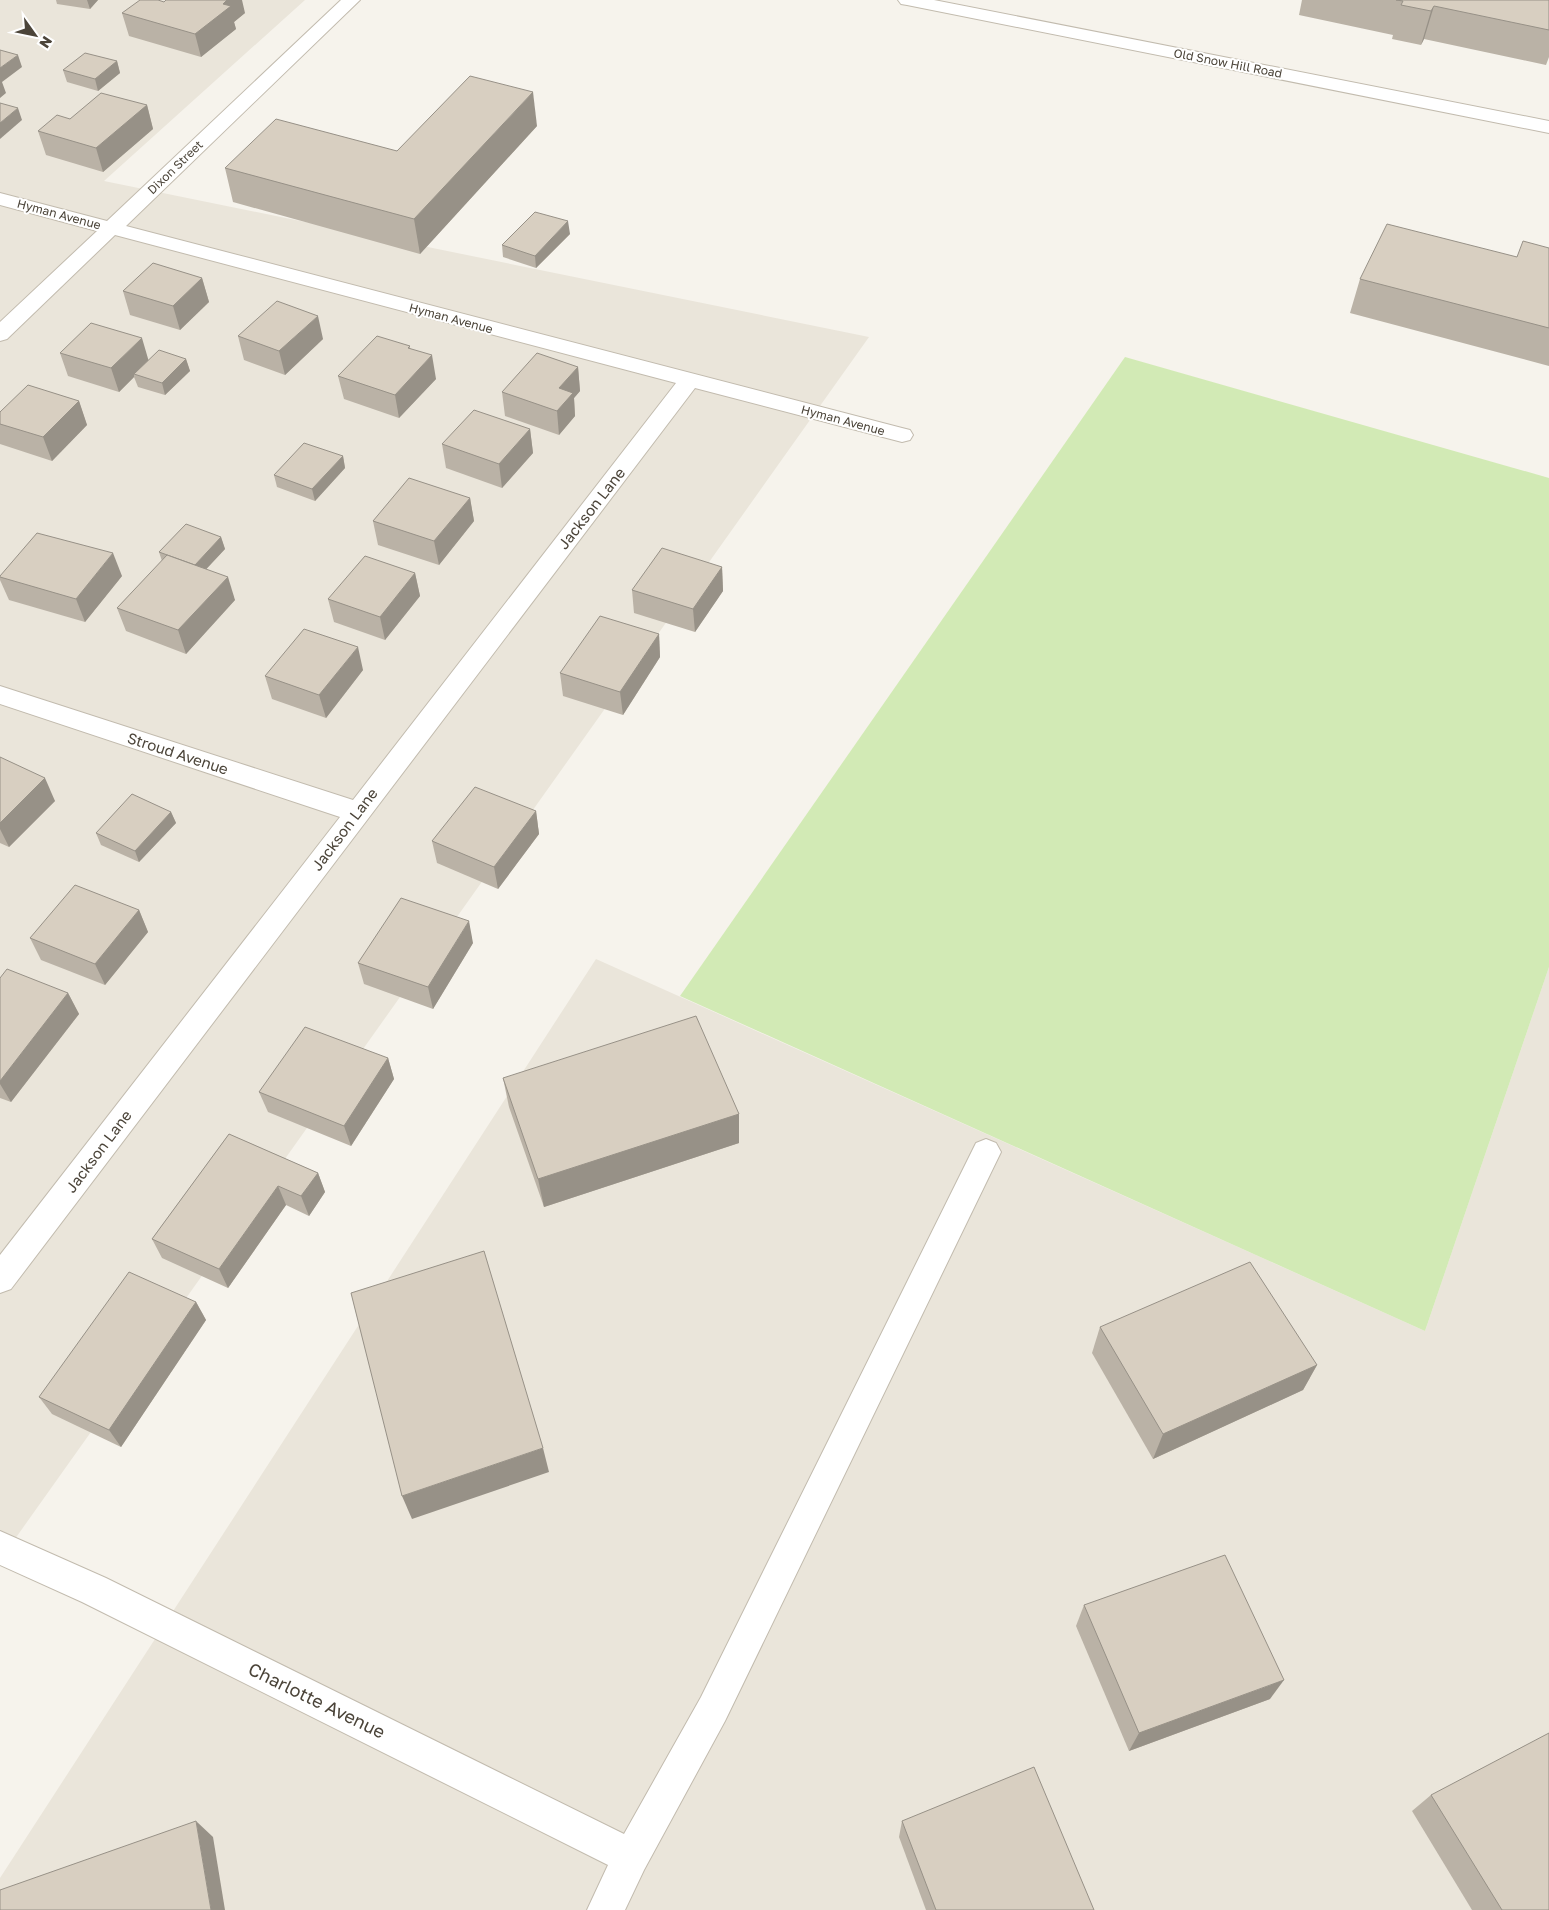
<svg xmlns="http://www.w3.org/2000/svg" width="1549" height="1910" viewBox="0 0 1549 1910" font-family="'Golos Text',sans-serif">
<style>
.residential{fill:#eae5da}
.green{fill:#d2eab5}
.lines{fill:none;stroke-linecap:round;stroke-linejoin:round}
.minor-casing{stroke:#c2bbae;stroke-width:2}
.tertiary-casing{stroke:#c2bbae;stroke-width:2}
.minor{fill:#fff;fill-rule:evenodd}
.tertiary{fill:#fff;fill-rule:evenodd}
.wall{fill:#bab2a6}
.shaded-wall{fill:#979187}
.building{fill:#d8cfc1;stroke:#979187}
.labels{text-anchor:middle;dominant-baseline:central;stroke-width:4;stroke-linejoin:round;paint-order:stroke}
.far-street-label{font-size:12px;fill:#4b4439;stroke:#fff}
.street-label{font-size:15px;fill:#4b4439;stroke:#fff}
.near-street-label{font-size:18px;fill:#4b4439;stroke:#fff}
</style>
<rect width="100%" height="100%" fill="#f6f3ec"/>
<g class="residential">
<path d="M0,0H305L104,181L869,337L0,1560Z"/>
<path d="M596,959L1425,1331L1549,967V1910H0V1878Z"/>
</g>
<path class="green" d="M1125,357L1549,478V967L1425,1331L680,996Z"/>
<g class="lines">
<g class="minor-casing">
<g id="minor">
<path d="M341,0H360L126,226L902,428L910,430L913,435L910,440L902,442L695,388L11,1289L0,1293V1255L340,817L0,704V686L353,800L676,383L115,235L7,339L0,341V322L97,231L0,205V193L107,221Z"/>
<path d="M986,1139L996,1143L1001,1152L725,1721L644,1870L625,1910H587L608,1865L82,1602L0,1565V1531L106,1578L624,1834L701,1697L976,1143Z"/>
</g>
</g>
<g class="tertiary-casing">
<path id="tertiary" d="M898,0H934L1549,121V133L907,5L901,4Z"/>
</g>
<use href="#minor" class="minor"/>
<use href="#tertiary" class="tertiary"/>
</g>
<g class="wall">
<path d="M56,0H98L90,9L57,4Z"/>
<path d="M1302,0H1549V57L1546,65L1424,39L1421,45L1392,39L1393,35L1299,15Z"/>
<path d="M164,2L245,13L234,22L236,29L201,57L129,36L122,13Z"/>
<path d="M117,61L120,73L98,91L67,82L63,70Z"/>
<path d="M147,105L153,129L103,172L46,155L38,131L70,119Z"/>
<path d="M537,126L420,254L233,202L225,168L397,151Z"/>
<path d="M570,234L536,268L503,257L502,245Z"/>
<path d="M1549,248V366L1350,313L1360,279L1517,257Z"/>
<path d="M202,278L209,302L180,330L130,315L123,291Z"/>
<path d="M238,336L323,339L285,375L244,360Z"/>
<path d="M410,346V348L436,379L399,418L344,399L338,376Z"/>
<path d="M60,353L149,360L186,359L190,371L165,395L138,387L134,377L119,392L68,376Z"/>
<path d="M578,367L580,391L574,398L575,416L559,435L505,416L502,392Z"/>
<path d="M79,401L87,425L52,461L0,444V412Z"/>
<path d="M530,429L533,453L502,488L446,468L442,444Z"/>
<path d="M343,456L345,468L315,501L277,487L274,475Z"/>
<path d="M470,498L474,521L439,565L378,545L373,521Z"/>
<path d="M221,537L225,549L206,569L235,600L186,654L126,631L117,608L162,561L159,552Z"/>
<path d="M722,567L723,591L695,632L634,613L632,590Z"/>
<path d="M415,573L420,596L385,640L334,622L328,599Z"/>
<path d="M0,576H122L85,622L9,600L0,580Z"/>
<path d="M659,634L660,657L623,715L563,696L560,673Z"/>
<path d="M363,670L326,718L272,699L265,676Z"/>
<path d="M0,757L55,801L9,847L0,843Z"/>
<path d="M536,811L539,834L498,889L437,863L432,841Z"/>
<path d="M171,812L176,823L139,862L101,845L96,833Z"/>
<path d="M139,910L148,932L105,985L41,960L30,938Z"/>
<path d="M473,943L433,1009L364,984L358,963Z"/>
<path d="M0,978L68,993L79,1014L11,1102L0,1098Z"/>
<path d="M388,1058L394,1079L351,1146L268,1112L259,1092Z"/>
<path d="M503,1078L739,1114V1143L544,1207L509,1107Z"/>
<path d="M229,1134L318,1173L325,1192L309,1216L286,1205L228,1288L162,1258L152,1239Z"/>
<path d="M196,1302L206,1320L121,1447L52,1414L39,1397Z"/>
<path d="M1100,1327L1317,1365L1303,1390L1153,1459L1092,1353Z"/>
<path d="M1084,1605L1270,1699L1129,1751L1076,1626Z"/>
<path d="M1431,1795L1549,1910H1472L1412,1811Z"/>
<path d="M902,1821L1094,1910H926L899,1837Z"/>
</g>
<g class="shaded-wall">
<path d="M87,0H98L90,9Z"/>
<path d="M227,0H242L245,13L234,22L236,29L201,57L195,34L223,4Z"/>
<path d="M1434,6L1424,39L1421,45L1431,11Z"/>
<path d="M18,55L22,67L2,82L6,93L0,98V68Z"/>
<path d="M117,61L120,73L98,91L95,79Z"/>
<path d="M533,92L537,126L420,254L414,219Z"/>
<path d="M147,105L153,129L103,172L96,148Z"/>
<path d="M18,108L22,120L0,139V123Z"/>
<path d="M568,221L570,234L536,268L535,256Z"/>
<path d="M202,278L209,302L180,330L173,306Z"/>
<path d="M318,316L323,339L285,375L279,351Z"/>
<path d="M142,338L149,362L134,374V377L119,392L111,368Z"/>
<path d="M432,355L436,379L399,418L395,395Z"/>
<path d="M186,359L190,371L165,395L162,383Z"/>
<path d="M578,367L580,391L574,398L575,416L559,435L557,411L559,388Z"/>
<path d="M79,401L87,425L52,461L43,437Z"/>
<path d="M530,429L533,453L502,488L499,464Z"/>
<path d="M343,456L345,468L315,501L312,489Z"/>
<path d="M470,498L474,521L439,565L434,541Z"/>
<path d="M221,537L225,549L198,578L194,566Z"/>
<path d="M113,553L122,576L85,622L76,599Z"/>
<path d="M722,567L723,591L695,632L693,609Z"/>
<path d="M415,573L420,596L385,640L380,617Z"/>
<path d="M228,577L235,600L186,654L178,630Z"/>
<path d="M659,634L660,657L623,715L620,692Z"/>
<path d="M358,647L363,670L326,718L319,695Z"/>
<path d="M45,778L55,801L9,847L0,829V823Z"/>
<path d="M536,811L539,834L498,889L494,867Z"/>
<path d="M171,812L176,823L139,862L135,851Z"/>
<path d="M139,910L148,932L105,985L95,964Z"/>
<path d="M469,921L473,943L433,1009L428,987Z"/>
<path d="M68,993L79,1014L11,1102L0,1084V1081Z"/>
<path d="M388,1058L394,1079L351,1146L344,1126Z"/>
<path d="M739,1114V1143L544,1207L538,1179Z"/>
<path d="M318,1173L325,1192L309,1216L301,1196Z"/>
<path d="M278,1186L286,1205L228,1288L219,1269Z"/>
<path d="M196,1302L206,1320L121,1447L109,1430Z"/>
<path d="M1317,1365L1303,1390L1153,1459L1163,1434Z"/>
<path d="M543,1448L549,1472L412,1519L402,1496Z"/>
<path d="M1284,1680L1270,1699L1129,1751L1139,1733Z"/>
<path d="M196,1821L213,1837L225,1910H211Z"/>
</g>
<g class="building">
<path d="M140,0H158L164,2L166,0H227L223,4L231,6L195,34L122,13Z"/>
<path d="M1396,0H1549V30L1434,6L1431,11L1401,5L1403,1Z"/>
<path d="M0,50L18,55L0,68Z"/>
<path d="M85,53L117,61L95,79L63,70Z"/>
<path d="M470,76L533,92L414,219L225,168L276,119L397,151Z"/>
<path d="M101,93L147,105L96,148L38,131L57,115L70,119Z"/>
<path d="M0,103L18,108L0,123Z"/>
<path d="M535,212L568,221L535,256L502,245Z"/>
<path d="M1387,224L1517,257L1523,241L1549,248V328L1360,279Z"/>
<path d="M153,263L202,278L173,306L123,291Z"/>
<path d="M277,301L318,316L279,351L238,336Z"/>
<path d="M91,323L142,338L111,368L60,353Z"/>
<path d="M377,336L410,346L408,348L432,355L395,395L338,376Z"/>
<path d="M159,350L186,359L162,383L134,374Z"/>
<path d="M537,353L578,367L559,388L573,393L557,411L502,392Z"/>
<path d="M28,385L79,401L43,437L0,424V412Z"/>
<path d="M474,410L530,429L499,464L442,444Z"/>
<path d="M304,443L343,456L312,489L274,475Z"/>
<path d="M409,478L470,498L434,541L373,521Z"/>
<path d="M186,524L221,537L195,565L159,552Z"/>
<path d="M37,533L113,553L76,599L0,577V576Z"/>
<path d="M662,548L722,567L693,609L632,590Z"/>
<path d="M167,555L228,577L178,630L117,608Z"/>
<path d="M365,556L415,573L380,617L328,599Z"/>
<path d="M600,616L659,634L620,692L560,673Z"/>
<path d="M304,629L358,647L319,695L265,676Z"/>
<path d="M0,757L45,778L0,823Z"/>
<path d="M475,787L536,811L494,867L432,841Z"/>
<path d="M132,794L171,812L135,851L96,833Z"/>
<path d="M75,885L139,910L95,964L30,938Z"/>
<path d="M401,898L469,921L428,987L358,963Z"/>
<path d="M7,969L68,993L0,1081V978Z"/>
<path d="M696,1016L739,1114L538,1179L503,1078Z"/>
<path d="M305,1027L388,1058L344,1126L259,1092Z"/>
<path d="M229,1134L318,1173L301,1196L278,1186L219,1269L152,1239Z"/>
<path d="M484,1251L543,1448L402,1496L351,1293Z"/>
<path d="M1250,1262L1317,1365L1163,1434L1100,1327Z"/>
<path d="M129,1272L196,1302L109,1430L39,1397Z"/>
<path d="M1225,1555L1284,1680L1139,1733L1084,1605Z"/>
<path d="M1549,1733V1910H1502L1431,1795Z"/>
<path d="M1034,1767L1094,1910H936L902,1821Z"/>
<path d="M196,1821L211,1910H0V1890Z"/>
</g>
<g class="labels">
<g class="far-street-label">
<text transform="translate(1228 63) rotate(11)">Old Snow Hill Road</text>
<text transform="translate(175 167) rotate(-44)">Dixon Street</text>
<text transform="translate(59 214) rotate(15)">Hyman Avenue</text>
<text transform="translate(451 318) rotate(15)">Hyman Avenue</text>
<text transform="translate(843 420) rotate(15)">Hyman Avenue</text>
</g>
<g class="street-label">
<text transform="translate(591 508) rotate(-52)">Jackson Lane</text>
<text transform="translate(178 753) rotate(18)">Stroud Avenue</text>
<text transform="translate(344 829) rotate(-53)">Jackson Lane</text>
<text transform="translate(98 1151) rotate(-53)">Jackson Lane</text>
</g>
<g class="near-street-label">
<text transform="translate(317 1700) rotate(26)">Charlotte Avenue</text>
</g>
</g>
<g transform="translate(35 35) rotate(123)" stroke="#ffffff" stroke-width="4" paint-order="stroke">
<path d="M0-4L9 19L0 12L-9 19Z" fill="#4b4439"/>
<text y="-8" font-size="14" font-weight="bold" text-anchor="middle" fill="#4b4439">N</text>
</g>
</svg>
